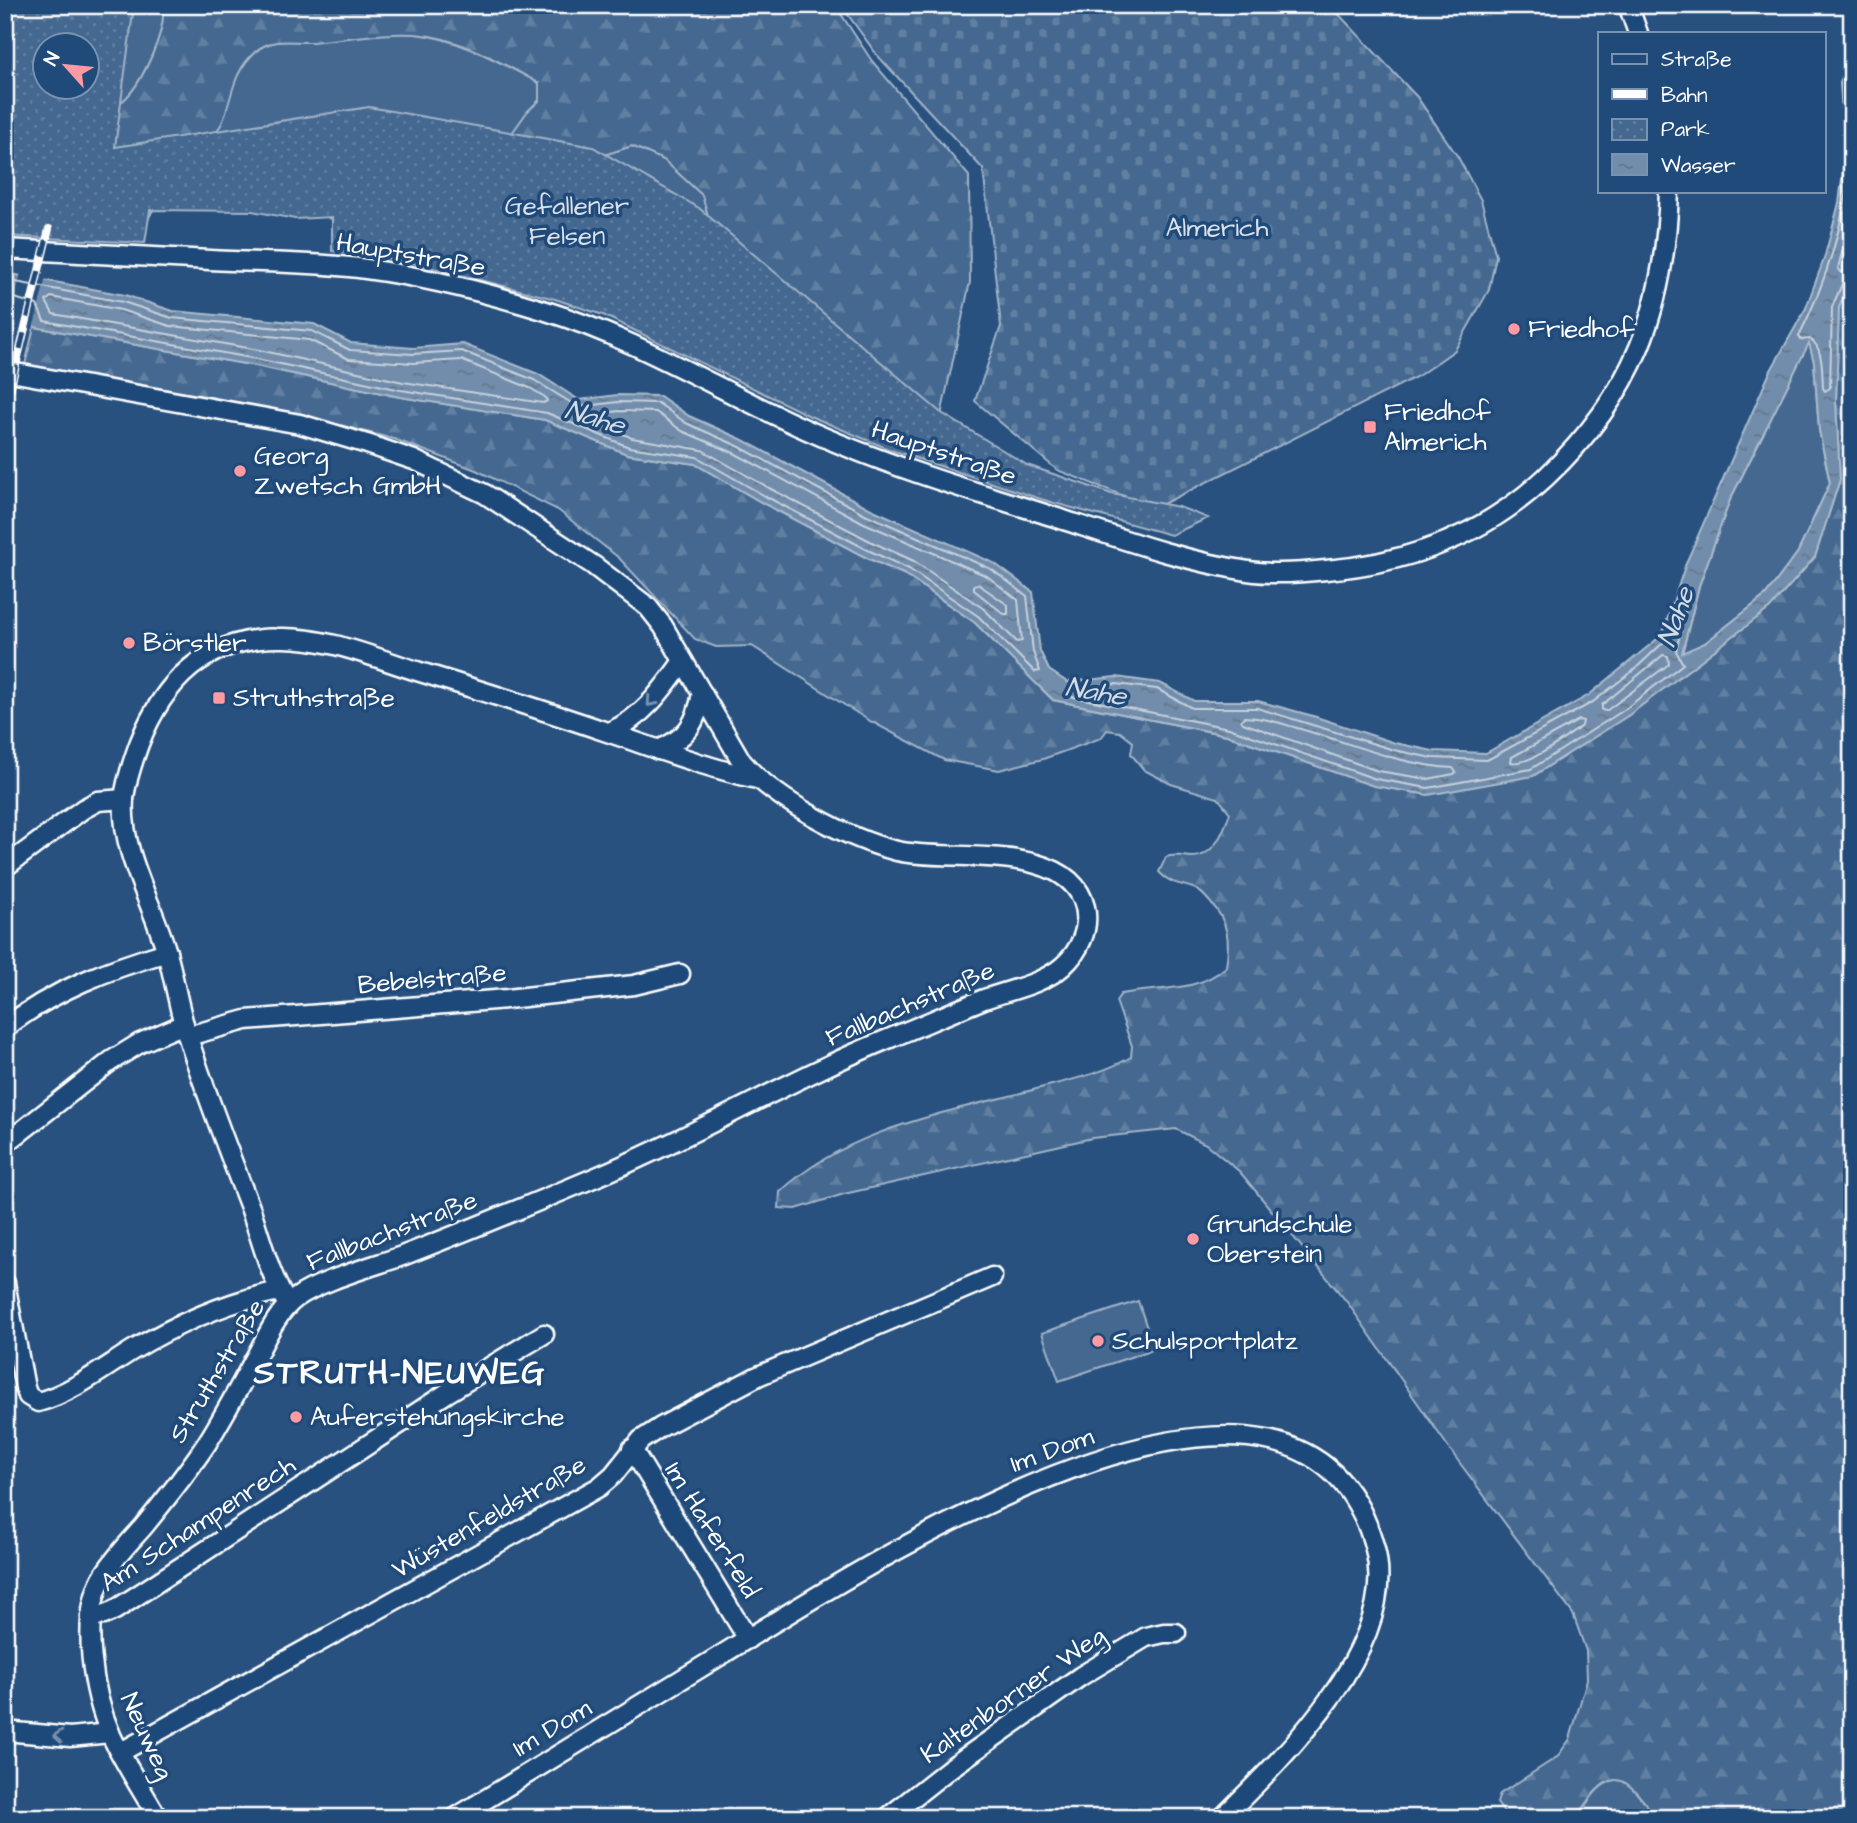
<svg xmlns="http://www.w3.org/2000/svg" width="1857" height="1823" viewBox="0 0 1857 1823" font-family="'Architects Daughter',sans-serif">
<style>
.grass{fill:#446890;stroke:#a2b4c8;stroke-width:2;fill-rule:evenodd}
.forest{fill:url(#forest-firs);stroke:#a2b4c8;stroke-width:2}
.cemetery{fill:url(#cemetery-stones);stroke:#a2b4c8;stroke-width:2}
.park{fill:url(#park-dots);stroke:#a2b4c8;stroke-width:2;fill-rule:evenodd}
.water{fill:url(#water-ripples);stroke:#aabbcd;stroke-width:2;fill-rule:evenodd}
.pier{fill:#28517f}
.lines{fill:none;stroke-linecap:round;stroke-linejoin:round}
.shore{stroke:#c6d1dd;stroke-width:2}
.minor-casing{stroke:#fff;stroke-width:23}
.minor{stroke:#1f4a7a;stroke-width:18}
.rail-casing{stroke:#fff;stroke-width:8}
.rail{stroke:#1f4a7a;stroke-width:5;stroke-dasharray:16;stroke-linecap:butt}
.oneway{stroke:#7992af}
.poi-dot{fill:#ff9aa2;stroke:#1f4a7a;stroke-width:2.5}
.labels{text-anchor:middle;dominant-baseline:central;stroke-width:7;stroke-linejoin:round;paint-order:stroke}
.park-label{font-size:26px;fill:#dae1e9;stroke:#1f4a7a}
.street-label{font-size:26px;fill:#fff;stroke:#1f4a7a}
.poi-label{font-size:26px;fill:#fff;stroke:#1f4a7a;text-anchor:start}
.water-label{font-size:28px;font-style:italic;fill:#d4dde6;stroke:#1f4a7a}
.district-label{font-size:33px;font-weight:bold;letter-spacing:2px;fill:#fff;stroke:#1f4a7a}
</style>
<defs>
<pattern id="forest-firs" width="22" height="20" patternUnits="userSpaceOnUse" patternTransform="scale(1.75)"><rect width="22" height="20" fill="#446890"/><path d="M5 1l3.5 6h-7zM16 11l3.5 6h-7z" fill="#607fa1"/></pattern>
<pattern id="cemetery-stones" width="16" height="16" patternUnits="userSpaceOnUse" patternTransform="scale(1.75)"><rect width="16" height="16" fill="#446890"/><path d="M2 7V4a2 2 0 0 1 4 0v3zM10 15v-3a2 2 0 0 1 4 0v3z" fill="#607fa1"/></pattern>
<pattern id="park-dots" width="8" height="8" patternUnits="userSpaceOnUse" patternTransform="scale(1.75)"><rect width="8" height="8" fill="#446890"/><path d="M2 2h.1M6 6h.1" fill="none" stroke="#607fa1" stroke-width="1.8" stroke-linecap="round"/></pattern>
<pattern id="water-ripples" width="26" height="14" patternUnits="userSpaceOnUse" patternTransform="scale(1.75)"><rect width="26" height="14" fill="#718dab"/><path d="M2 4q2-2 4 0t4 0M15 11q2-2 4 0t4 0" fill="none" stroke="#64768a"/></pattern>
</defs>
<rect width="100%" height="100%" fill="#28517f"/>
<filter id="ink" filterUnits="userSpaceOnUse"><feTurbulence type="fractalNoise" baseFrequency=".0143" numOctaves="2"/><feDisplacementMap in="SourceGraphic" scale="14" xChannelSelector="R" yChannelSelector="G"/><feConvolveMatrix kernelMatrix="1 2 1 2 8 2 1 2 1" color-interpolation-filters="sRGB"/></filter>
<g filter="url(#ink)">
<g class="grass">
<path d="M5,5H162C169,27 142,82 126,98C119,105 107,111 98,117L221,124C229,97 235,67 259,49C275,37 296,43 315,41C347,39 386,31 416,34C460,39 501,63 539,83V100L527,112L588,160L632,146L664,160L702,195L714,236L339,222L314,212L154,208L139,237L61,235ZM46,46H88V88H46Z"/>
<path d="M1809,342L1814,362L1819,430L1830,483L1798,552L1766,595L1705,643L1682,654L1699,586L1730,500Z"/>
<path d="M1138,1301L1154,1349L1059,1381L1042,1333Z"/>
<path d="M1620,1779L1629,1784L1658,1818H1599L1592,1812L1582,1810C1592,1796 1601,1781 1620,1779Z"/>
</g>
<g class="forest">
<path d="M162,5H835L872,61L969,176L970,282L932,457L714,236L702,195L664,160L632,146L588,160L500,150L527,112L539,101V83C502,63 458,37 415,34C381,32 346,39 313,42C293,43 272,37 256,51C232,72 233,96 222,123C219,129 213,135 209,141L83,213L98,117C107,111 119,105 126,98C142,82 169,27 162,5Z"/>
<path d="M1852,280V1818H1658C1639,1799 1623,1761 1596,1791C1588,1799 1585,1811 1574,1816C1566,1821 1521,1818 1508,1818L1497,1803L1500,1794L1557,1757L1570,1739L1587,1679L1586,1651L1573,1614L1456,1458L1347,1302L1240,1172L1206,1144L1176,1129L1092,1138L844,1194L796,1209L779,1208L780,1192C849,1127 952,1112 1040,1088C1071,1080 1104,1073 1131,1057L1132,1046L1116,1001L1121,994C1159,986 1195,994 1226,967C1230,942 1229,921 1210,902C1205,896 1200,890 1193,888C1179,883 1170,884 1159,872L1166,857C1175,853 1183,857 1193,857C1215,856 1224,830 1230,813L1218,798L1171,784L1144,770L1131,754L1133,742L1120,732L1107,730L1101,738L1043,759L999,770L944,760L868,720L752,646L716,647L695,639L619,558L558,510L476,470L394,439L319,420L24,369L34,327L256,366L400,397L545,420L627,454L695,464L761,502L867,558L905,575L974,622L1053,700L1227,735L1374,786L1533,776L1629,715L1770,608L1815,557L1840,479L1836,401L1839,307Z"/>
</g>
<path class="cemetery" d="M841,5H1330L1417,97L1458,157L1481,200L1496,256L1489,290L1455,350L1418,376L1155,508L1057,470L975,401L1001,326L983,169L877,55Z"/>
<path class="park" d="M5,5H134L115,147L369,107L593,147L699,208L940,412L1027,465L1112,494L1179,507L1208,518L1171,535L1047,501L891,450L810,416L603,315L555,299L417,264L381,257L332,251V217L295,219L252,211L150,210L145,243L5,236ZM46,46H88V88H46Z"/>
<path class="water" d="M1852,5V280L1839,307L1836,401L1840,479L1815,557L1770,608L1629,715L1533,776L1428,795L1374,786L1227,735L1053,700L974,622L906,575L867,558L761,502L695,464L627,454L545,420L400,397L256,366L34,327V311L5,301V273L125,295L173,311L314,324L351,343L413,348L463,344L538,374L579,400L617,395L660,396L689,416L741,439L871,509L994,563L1033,592L1040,651L1049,670L1067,682L1116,677L1160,683L1194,701H1258L1313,716L1395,743L1433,751L1486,753L1589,695L1662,635L1686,563L1770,372L1806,308L1824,259L1839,203L1845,155L1840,83L1848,67L1846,18ZM1809,343L1814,362L1819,430L1830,483L1798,552L1766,595L1705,643L1682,653L1699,586L1730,500Z"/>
<path class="pier" d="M21,272L46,277L33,330L31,327V314L13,307Z"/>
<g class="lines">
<g class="shore">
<path d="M1852,74L1847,85L1852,152"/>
<path d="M1852,158C1843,224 1829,276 1799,336L1801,340L1810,339C1824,347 1822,374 1823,388L1825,391L1830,388L1832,307L1843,282L1852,279"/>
<path d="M1852,215L1838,268L1841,272L1852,270"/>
<path d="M5,280L123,302L172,318L312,331L350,350L413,354L462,351L534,380L578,407L618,402L658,403L686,423L738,446L867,515L991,569L1027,596L1033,652L1040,671L1035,672L978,616L909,569L870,551L765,496L697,457L629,447L547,413L401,390L257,359L44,321L37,305L5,295"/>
<path d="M51,297L121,310L170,326L309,340L349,359L413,363L461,360L530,388L545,397L547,401L543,403L403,382L259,350L53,314L46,301Z"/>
<path d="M619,411L656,412L682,431L734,453L864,523L987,576L1018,600L1022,641L1017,642L984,609L914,561L874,543L769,488L702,450L632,438L588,419L591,415Z"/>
<path d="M978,584L1008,605V614H1004L974,590V585Z"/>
<path d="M1685,599L1687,603L1676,651L1683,664L1624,710L1531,769L1428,788L1376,779L1229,728L1068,696L1066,693L1068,689L1116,684L1157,689L1192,708H1257L1394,750L1432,758L1487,760L1593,702L1635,669L1667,639L1681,601Z"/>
<path d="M1663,655L1668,656L1669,664L1606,711L1602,710V705Z"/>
<path d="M1244,717C1262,717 1279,723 1297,728C1349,742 1398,765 1453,768L1456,772L1454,774L1428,779L1378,771L1243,723L1241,720Z"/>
<path d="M1579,720L1583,721L1582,726C1566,737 1530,766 1511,762L1512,757Z"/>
</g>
<g class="minor-casing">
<g id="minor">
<path d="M1628,5L1638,33"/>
<path d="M5,249C73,252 142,257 210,260C262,263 314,262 366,269C426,277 488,293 546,311C633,338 712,386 794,424C874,461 958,487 1042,513C1108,534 1180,561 1248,571C1274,575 1300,573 1326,570C1408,563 1485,535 1546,477C1634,394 1665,310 1669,191"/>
<path d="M5,371L300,424L367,444L414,460L485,494L593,565L648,607L663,626L742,762C775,800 848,839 897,851C949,863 1069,840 1085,907C1090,929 1079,952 1063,966C1043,984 1010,990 984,999C952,1012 920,1026 888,1039C788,1080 695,1136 596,1177C532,1204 467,1231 402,1256C374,1266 319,1281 296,1298C276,1313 266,1339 254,1360C239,1388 224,1416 207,1443C188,1472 166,1499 144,1526C130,1542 113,1559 102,1578C80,1619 93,1694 111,1735C124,1763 142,1790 158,1818"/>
<path d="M609,732C642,719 663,689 683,661"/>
<path d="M658,750C686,739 697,723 702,693"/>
<path d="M5,867L83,809L98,801L124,799"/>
<path d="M5,1028C53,990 109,969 167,952"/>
<path d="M188,1036L246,1020L507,999L634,985L680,974"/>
<path d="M5,1144L111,1061L140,1043L184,1024"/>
<path d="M5,1283L25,1388L28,1396L38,1402C72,1393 104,1368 133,1350C180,1322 226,1302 279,1291"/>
<path d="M288,1305C270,1276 262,1242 251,1210C228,1150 204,1090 185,1028C178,1004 174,978 167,953C153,903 120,852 124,799C126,780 133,761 139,744C164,680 206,639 277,638C325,636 375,658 420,672C482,691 543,710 604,731C655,748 704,767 757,779"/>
<path d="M632,1449L748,1639"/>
<path d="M91,1616L104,1615L115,1610L447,1393L544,1334"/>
<path d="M5,1731L70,1737L110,1733"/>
<path d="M121,1752L599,1487L613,1475L641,1440L661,1427L758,1376L992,1277"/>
<path d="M455,1818C543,1764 630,1711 718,1657C847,1578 1303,1274 1375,1549C1400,1645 1284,1757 1222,1818"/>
<path d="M887,1818L949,1769L1081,1676L1146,1637L1164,1633H1176"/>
</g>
</g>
<use href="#minor" class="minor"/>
<g class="rail-casing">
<path id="rail" d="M5,411L49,229"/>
</g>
<use href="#rail" class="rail"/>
</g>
<defs><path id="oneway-chevron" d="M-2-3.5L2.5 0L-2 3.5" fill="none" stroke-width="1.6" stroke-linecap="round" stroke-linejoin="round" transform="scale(1.75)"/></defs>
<g class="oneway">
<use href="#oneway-chevron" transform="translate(651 702) rotate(132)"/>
<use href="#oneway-chevron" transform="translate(58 1736) rotate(-176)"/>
</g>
</g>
<g class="poi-dot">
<circle cx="1514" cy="329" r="7"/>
<rect x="1363" y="420" width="14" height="14" rx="3.5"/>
<circle cx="240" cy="471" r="7"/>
<circle cx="129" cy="643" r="7"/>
<rect x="212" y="691" width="14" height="14" rx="3.5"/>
<circle cx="1193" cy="1239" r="7"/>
<circle cx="1098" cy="1341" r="7"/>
<circle cx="296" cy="1417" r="7"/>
</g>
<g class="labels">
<g class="park-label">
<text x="567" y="206">Gefallener<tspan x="567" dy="30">Felsen</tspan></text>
<text x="1217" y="228">Almerich</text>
</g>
<g class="street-label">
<text transform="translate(411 255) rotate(10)">Hauptstraße</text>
<text transform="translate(944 453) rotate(19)">Hauptstraße</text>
<text transform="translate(432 979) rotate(-5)">Bebelstraße</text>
<text transform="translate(910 1004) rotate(-23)">Fallbachstraße</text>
<text transform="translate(392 1231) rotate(-21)">Fallbachstraße</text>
<text transform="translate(217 1371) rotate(-59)">Struthstraße</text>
<text transform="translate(1052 1450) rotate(-20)">Im Dom</text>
<text transform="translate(489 1517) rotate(-30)">Wüstenfeldstraße</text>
<text transform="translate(198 1524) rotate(-33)">Am Schampenrech</text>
<text transform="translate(712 1530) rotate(58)">Im Haferfeld</text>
<text transform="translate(1013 1695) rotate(-35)">Kaltenborner Weg</text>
<text transform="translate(552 1728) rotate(-31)">Im Dom</text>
<text transform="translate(147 1736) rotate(65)">Neuweg</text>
</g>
<g class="poi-label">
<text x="1528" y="329">Friedhof</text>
<text x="1384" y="412">Friedhof<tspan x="1384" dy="30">Almerich</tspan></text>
<text x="254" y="456">Georg<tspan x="254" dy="30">Zwetsch GmbH</tspan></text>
<text x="143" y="643">Börstler</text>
<text x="233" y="698">Struthstraße</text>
<text x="1207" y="1224">Grundschule<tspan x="1207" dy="30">Oberstein</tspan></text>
<text x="1112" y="1341">Schulsportplatz</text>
<text x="310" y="1417">Auferstehungskirche</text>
</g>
<g class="water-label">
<text transform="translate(595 418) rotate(17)">Nahe</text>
<text transform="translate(1676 617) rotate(-70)">Nahe</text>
<text transform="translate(1096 692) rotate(10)">Nahe</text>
</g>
<g class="district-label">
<text x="400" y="1373">STRUTH-NEUWEG</text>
</g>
</g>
<rect width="1857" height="1823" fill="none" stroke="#1f4a7a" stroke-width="28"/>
<rect x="14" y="14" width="1829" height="1795" fill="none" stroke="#fff" stroke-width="2.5" filter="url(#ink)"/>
<rect x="1598" y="32" width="228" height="161" fill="#1f4a7a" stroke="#7992af" stroke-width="2"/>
<rect x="1612" y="54" width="35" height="10" fill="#1f4a7a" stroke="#7992af" stroke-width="2"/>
<text x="1661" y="66" font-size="21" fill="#ffffff">Straße</text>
<rect x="1612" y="89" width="35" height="10" fill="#ffffff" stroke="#7992af" stroke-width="2"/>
<text x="1661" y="102" font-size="21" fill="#ffffff">Bahn</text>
<rect x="1612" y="119" width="35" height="21" fill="url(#park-dots)" stroke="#7992af" stroke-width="2"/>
<text x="1661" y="136" font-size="21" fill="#ffffff">Park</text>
<rect x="1612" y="154" width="35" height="21" fill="url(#water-ripples)" stroke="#7992af" stroke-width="2"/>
<text x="1661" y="172" font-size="21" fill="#ffffff">Wasser</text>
<g transform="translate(66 66) rotate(297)"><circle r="33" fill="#1f4a7a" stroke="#7992af" stroke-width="2"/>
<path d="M0-5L12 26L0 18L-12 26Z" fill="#ff9aa2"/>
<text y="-10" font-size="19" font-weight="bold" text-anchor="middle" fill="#ffffff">N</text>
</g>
</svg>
